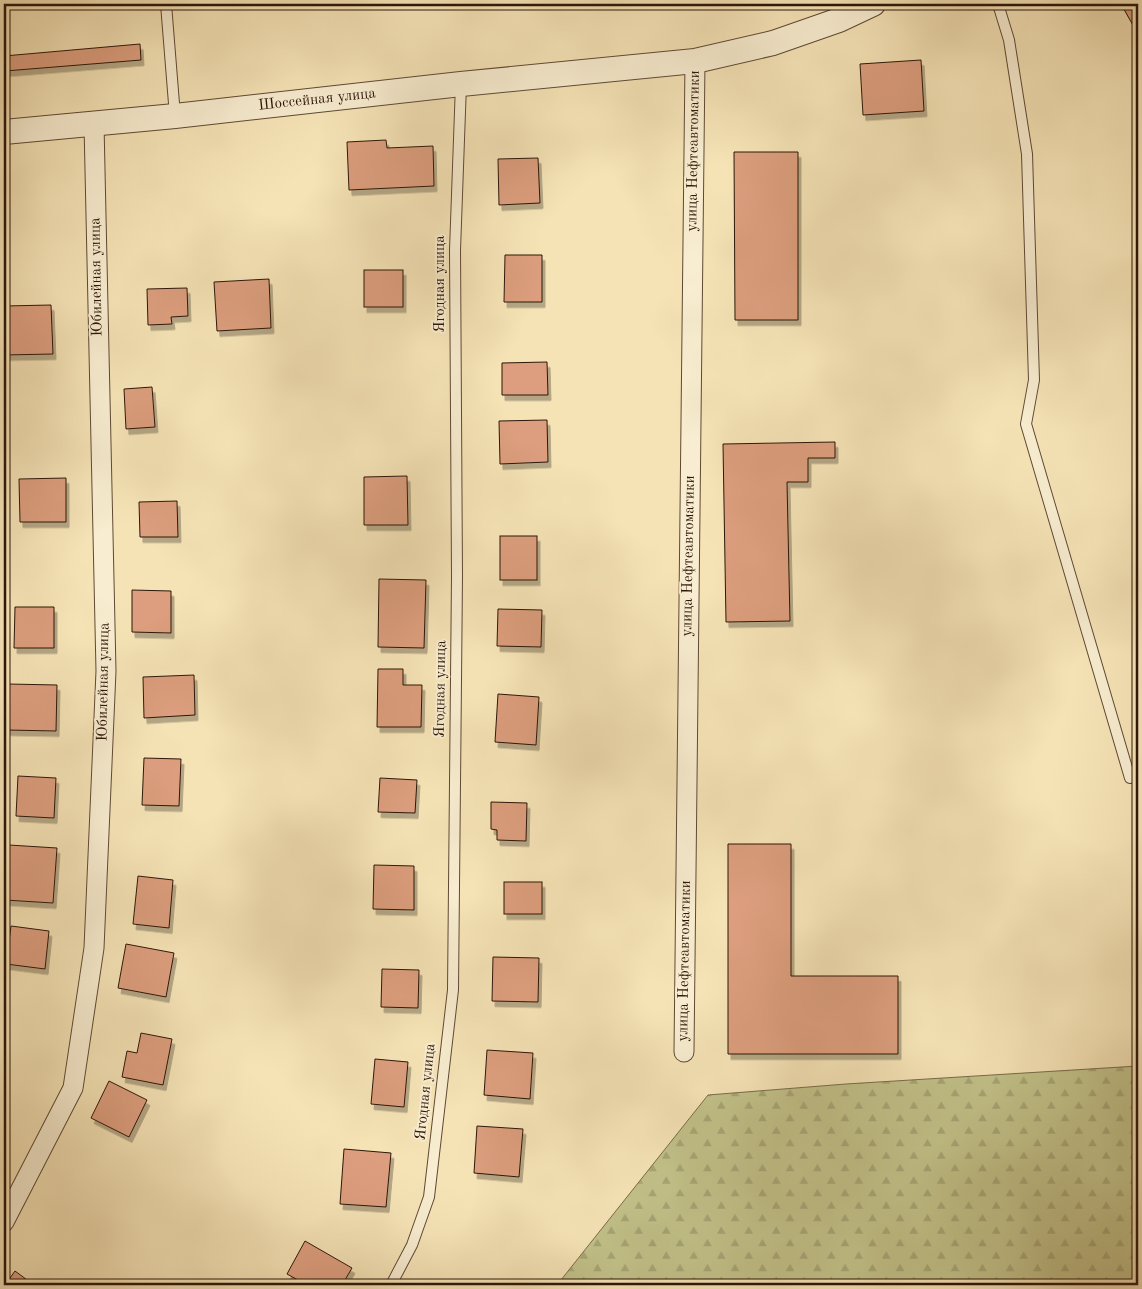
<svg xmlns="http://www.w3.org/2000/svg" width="1142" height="1289" viewBox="0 0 1142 1289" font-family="'Old Standard TT',serif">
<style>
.forest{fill:url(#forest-firs);stroke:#786c49}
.building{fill:#dc9e7e;stroke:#2d1609;filter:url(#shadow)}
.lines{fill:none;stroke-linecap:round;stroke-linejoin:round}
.service-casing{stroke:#5f4934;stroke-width:12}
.minor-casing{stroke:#5f4934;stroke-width:21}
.tertiary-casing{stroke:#5f4934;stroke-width:26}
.service{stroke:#f8edd0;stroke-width:10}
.minor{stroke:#f8edd0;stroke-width:19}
.tertiary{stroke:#f8edd0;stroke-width:24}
.labels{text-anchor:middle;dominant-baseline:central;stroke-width:4;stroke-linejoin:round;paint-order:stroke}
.street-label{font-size:15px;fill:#2d1609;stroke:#f8edd0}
</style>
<defs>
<pattern id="forest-firs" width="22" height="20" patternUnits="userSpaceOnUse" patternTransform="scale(1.25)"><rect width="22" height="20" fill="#c2c189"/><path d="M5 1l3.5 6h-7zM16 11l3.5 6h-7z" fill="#a7a575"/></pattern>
<filter id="shadow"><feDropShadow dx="3" dy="5.5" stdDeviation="0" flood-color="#0004"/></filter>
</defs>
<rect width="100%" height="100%" fill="#f5e3b6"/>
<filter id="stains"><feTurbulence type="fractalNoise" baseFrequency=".004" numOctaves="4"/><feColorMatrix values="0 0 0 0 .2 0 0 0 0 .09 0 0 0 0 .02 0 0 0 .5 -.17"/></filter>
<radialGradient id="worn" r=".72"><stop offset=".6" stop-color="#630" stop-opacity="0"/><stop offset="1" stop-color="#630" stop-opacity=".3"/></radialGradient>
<path class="forest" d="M1138,1066V1285H557L708,1095L846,1084Z"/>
<g class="building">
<path d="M1121,4H1138V34Z"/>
<path d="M140,44L141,60L5,71L4,56Z"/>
<path d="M921,60L924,111L863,115L860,64Z"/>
<path d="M386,140L387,148L433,146L434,186L349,190L347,142Z"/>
<path d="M734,152H798V320H735Z"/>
<path d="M538,158L540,203L499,205L498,159Z"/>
<path d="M505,255H542V302H504Z"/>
<rect x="364" y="270" width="39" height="37"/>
<path d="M269,279L271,328L217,331L214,282Z"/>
<path d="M187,288L188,316L171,317L172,324L148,325L147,289Z"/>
<path d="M51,305L53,354L4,355V306Z"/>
<path d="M547,362L548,395H502V363Z"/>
<path d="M152,387L155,427L126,429L124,389Z"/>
<path d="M547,420L548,462L500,464L499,421Z"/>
<path d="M835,442V458H808V482H787L790,621L726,622L723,444Z"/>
<path d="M407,476L408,525H364V477Z"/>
<path d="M66,478V522H20L19,479Z"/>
<path d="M177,501L178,537H140L139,502Z"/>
<rect x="500" y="536" width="37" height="44"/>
<path d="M379,579L426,580L424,648L378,647Z"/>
<path d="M132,590L171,591V633L132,632Z"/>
<path d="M15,607H54V648H14Z"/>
<path d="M498,609L542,610L541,647L497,646Z"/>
<path d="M378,669H403V685H422L421,727H377Z"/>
<path d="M194,675L195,715L144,718L143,677Z"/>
<path d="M8,684L57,685L56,731L7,730Z"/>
<path d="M498,694L539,697L536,745L495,742Z"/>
<path d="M144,758L181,759L179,806L142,805Z"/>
<path d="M18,776L56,778L54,818L16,816Z"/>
<path d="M380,778L417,780L415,813L378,812Z"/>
<path d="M491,802L527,803L526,841L497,840V830L491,829Z"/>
<path d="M728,844H791V976H898V1054H728Z"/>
<path d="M9,845L57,848L53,903L5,900Z"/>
<path d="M374,865L414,866V910L373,909Z"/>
<path d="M138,876L173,880L169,928L133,924Z"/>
<rect x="504" y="882" width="38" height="32"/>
<path d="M11,926L49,931L45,969L6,964Z"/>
<path d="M126,944L174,953L166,997L118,988Z"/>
<path d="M493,957L539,958L538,1002L492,1001Z"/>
<path d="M382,969L419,970L418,1008L381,1007Z"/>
<path d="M141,1033L172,1039L163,1085L122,1077L127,1051L137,1053Z"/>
<path d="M487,1050L533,1053L530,1099L484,1095Z"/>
<path d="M375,1059L408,1062L404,1107L371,1104Z"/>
<path d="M109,1081L147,1100L129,1137L91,1118Z"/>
<path d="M477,1126L523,1129L519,1177L474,1173Z"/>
<path d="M344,1149L391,1153L386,1207L340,1204Z"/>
<path d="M305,1241L352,1268L342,1285H307L287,1274Z"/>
<path d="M15,1271L34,1285H5Z"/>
</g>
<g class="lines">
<g class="service-casing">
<g id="service">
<path d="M166,4L175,116"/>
<path d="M998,4L1009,40L1027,154L1034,380L1026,424L1130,778L1138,776"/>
<path d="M391,1285L412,1245L429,1197L453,990L457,576L455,250L461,84"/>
</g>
</g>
<g class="minor-casing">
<g id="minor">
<path d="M684,1052L695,61"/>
<path d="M4,1222L73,1088L94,948L106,671L94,124"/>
</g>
</g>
<g class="tertiary-casing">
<path id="tertiary" d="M4,132L175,116L461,84L695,61L773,43L839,20L873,4"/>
</g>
<use href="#service" class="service"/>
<use href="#minor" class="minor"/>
<use href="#tertiary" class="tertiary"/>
</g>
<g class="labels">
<g class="street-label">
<text transform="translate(317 100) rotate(-6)">Шоссейная улица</text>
<text transform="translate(694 151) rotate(-89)">улица Нефтеавтоматики</text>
<text transform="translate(97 277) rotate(-91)">Юбилейная улица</text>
<text transform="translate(440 284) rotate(-90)">Ягодная улица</text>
<text transform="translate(689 556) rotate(-89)">улица Нефтеавтоматики</text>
<text transform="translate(104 682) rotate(-89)">Юбилейная улица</text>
<text transform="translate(441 689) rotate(-89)">Ягодная улица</text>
<text transform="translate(685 961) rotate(-89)">улица Нефтеавтоматики</text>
<text transform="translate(426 1092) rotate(-84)">Ягодная улица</text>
</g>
</g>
<rect width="1142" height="1289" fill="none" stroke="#f5e3b6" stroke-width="20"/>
<rect x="5" y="5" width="1132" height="1279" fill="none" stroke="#2d1609" stroke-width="2.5"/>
<rect x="10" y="10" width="1122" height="1269" fill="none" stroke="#2d1609"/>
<rect width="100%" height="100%" filter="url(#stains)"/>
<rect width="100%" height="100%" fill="url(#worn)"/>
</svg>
